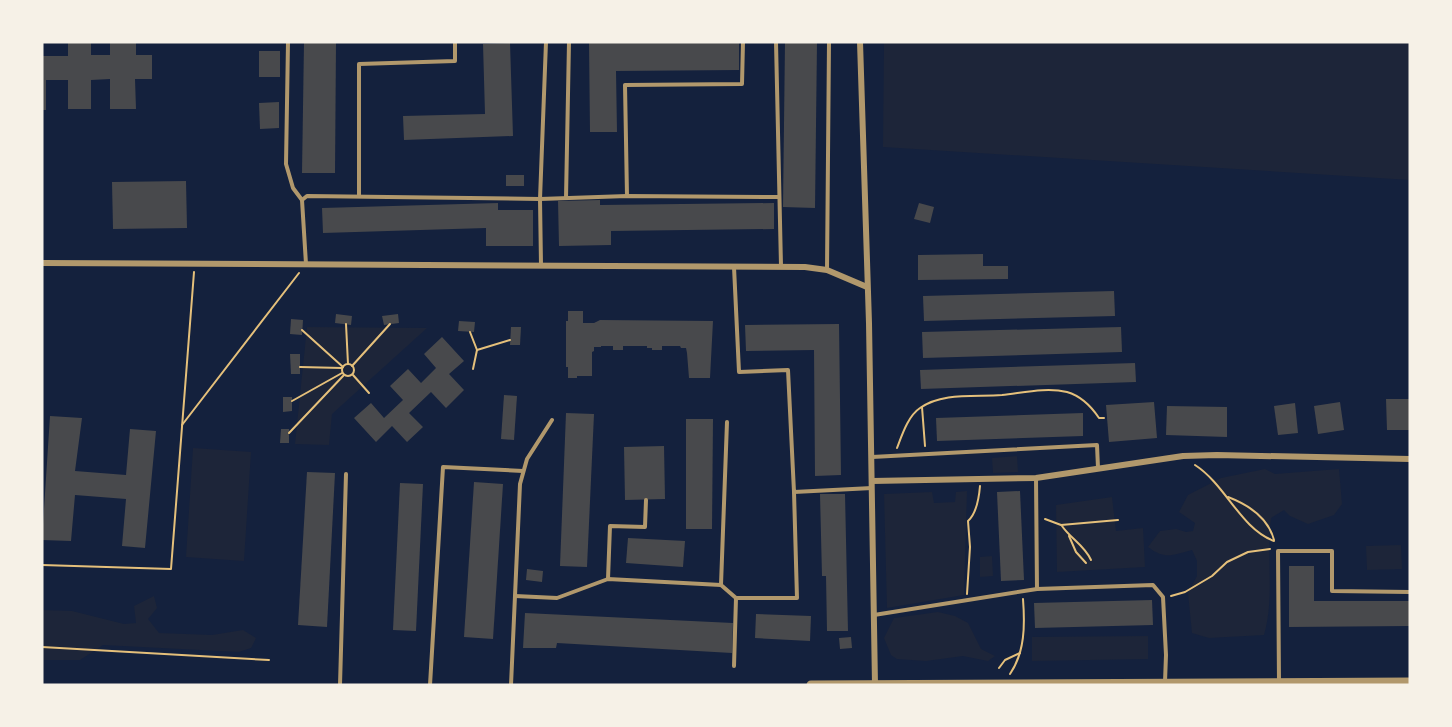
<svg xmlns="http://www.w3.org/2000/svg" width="1452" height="727" viewBox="0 0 1452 727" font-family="Barlow,sans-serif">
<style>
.green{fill:#1d2539}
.building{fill:#48494c}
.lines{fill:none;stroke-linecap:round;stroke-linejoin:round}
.path{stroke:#e5c07b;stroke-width:2}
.service{stroke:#b1986c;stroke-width:4}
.minor{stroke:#b1986c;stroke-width:6}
.tertiary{stroke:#b1986c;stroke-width:9}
</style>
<rect width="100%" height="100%" fill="#14213d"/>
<g class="green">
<path d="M884,42H1410V180L883,147Z"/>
<path d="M307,327L427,328L332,414L329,445L295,444Z"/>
<path d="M193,448L251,452L244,561L186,557Z"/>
<path d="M1017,456L1018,472L993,473L992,458Z"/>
<path d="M1265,469L1275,474L1339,469L1342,504L1334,515L1308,524L1290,516L1284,510L1271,518C1266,558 1275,597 1264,635L1209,638L1192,633L1188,593L1197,576V561L1192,550C1173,555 1165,560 1148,547L1160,531L1176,529L1186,532L1193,531L1195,523L1179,512L1188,495L1221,478Z"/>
<path d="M967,491L964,595L887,608L884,494L932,492L934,503L955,502L956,492Z"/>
<path d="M1112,497L1116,531L1143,528L1145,567L1057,572L1056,505Z"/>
<path d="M1401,545L1402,569L1367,570L1366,546Z"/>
<path d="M992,556L993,576L980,577V557Z"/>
<path d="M154,596L157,608L148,619L159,633L212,635L243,630L256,638L251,648L239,652L103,645L80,660H42V610L72,611L124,624L136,623L134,606Z"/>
<path d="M938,612L955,616L968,623L981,649L995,656L988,661L963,656L926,661L897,659L891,655L884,638L894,618Z"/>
<path d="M1148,636V659L1032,661V637Z"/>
</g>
<g class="building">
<path d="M68,42H91V55H110V42H136V55H152V79H135L136,109H110V79L91,80V109H68V80H46V110H42V56H68Z"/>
<path d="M304,42H336L335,173H302Z"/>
<path d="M589,42H739V70L616,71L617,132H590Z"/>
<path d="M785,42H817L815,208L783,207Z"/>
<path d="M510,43L513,136L404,140L403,116L485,114L483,44Z"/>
<rect x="259" y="51" width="21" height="26"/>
<path d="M279,102V128L260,129L259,103Z"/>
<rect x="506" y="175" width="18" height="11"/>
<path d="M186,181L187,228L113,229L112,182Z"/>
<path d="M600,200V205L774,203V229L611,231V245L559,246L558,201Z"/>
<path d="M498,203V210H533V246H486V228L323,233L322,208Z"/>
<path d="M919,203L934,207L930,223L914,219Z"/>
<path d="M983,254V266H1008V279L918,280V255Z"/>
<path d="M1114,291L1115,316L924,321L923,296Z"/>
<path d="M568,311H583V323H594L600,320L713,321L710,378H689L687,353L686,348H681L680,346H662V350H652V348H647V346H623V350H613V346H601V347H594V351L592,352V376H577V378H568V367H566V321H568Z"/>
<path d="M336,314L352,316L351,325L335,323Z"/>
<path d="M398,314L399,323L384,325L382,316Z"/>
<path d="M291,319L303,320L302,335L290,334Z"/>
<path d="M459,321L475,322L474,332L458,331Z"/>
<path d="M839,324L841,475L815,476L814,350L746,351L745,325Z"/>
<path d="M511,327H521L520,345H510Z"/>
<path d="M1121,327L1122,352L923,358L922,332Z"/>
<path d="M442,337L464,361L449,374L464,390L446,408L431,392L409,413L423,427L407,442L392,426L376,442L354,418L371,403L384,418L403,400L390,386L408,369L421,383L436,368L424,354Z"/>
<path d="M290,354H300V374H291Z"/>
<path d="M1135,363L1136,382L921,389L920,370Z"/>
<path d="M504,395L517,396L514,440L501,439Z"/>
<path d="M283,397H292V411L283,412Z"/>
<path d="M1386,399H1410V430H1387Z"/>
<path d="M1154,402L1157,438L1109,442L1106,405Z"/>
<path d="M1340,402L1344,430L1318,434L1314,406Z"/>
<path d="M1295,403L1298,433L1278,435L1274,406Z"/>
<path d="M1167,406L1227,407V437L1166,435Z"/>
<path d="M566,413L594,414L587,567L560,566Z"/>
<path d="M1083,413V436L937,441L936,418Z"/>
<path d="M50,416L82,418L75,471L126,475L130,429L156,431L145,548L122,546L126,499L75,495L71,541L42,540Z"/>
<path d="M686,419H713L712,529H686Z"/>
<path d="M281,429H289V443H280Z"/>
<path d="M664,446L665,499L625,500L624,447Z"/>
<path d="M307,472L335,473L327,627L298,625Z"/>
<path d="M474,482L503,484L493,639L464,637Z"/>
<path d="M400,483L423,484L416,631L393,630Z"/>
<path d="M1020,491L1024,580L1001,581L997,492Z"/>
<path d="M820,494H845L848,631H827L826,576H822Z"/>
<path d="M628,538L685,541L683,567L626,563Z"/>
<path d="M1289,566H1314V601H1410V626L1289,627Z"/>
<path d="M527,569L543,571L542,582L526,580Z"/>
<path d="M1152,600L1153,625L1035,628L1034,603Z"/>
<path d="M525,613L733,623L732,653L557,643L556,648H523Z"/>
<path d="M756,614L811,616L810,641L755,638Z"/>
<path d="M851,637L852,648L840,649L839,638Z"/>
</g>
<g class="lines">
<g class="path">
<path d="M346,324L348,364"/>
<path d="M302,330L343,367"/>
<path d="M470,332L477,350L473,369"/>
<path d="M477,350L510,340"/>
<circle cx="348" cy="370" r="6"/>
<path d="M352,366L390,324"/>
<path d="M300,367L342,368"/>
<path d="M353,375L369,393"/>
<path d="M292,401L342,373"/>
<path d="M922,407L925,446"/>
<path d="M182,425L299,273"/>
<path d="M289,433L344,375"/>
<path d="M897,448C902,435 908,416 920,408C942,392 975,397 1002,395C1022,393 1046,387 1067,392C1081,396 1091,406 1099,418H1104"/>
<path d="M1195,465C1226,485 1240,528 1274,541"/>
<path d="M1228,497C1249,505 1268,517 1274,540"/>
<path d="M1045,519L1061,525L1118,520"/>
<path d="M1062,526C1070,538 1085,546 1091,560"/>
<path d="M1069,536L1076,552L1086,563"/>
<path d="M42,565L171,569L194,272"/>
<path d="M967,594L970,547L968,521C977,513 979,498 980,486"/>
<path d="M1171,596L1185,592L1212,576L1227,562L1248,552L1270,549"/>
<path d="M42,647L269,660"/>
<path d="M999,668L1005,660L1020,653"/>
<path d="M1010,674C1025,652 1025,625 1023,599"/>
</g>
<g class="service">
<path d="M288,42L286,164L293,188L302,200"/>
<path d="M776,42L781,266"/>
<path d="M359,196V64L455,61V42"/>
<path d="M627,196L625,85L742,84L743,42"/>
<path d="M566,198L569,42"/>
<path d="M306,264L302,200L307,196L540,199L627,196L779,197"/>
<path d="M541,265L540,199L546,42"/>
<path d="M734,267L739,372L788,370L794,492L872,488"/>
<path d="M827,270L829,42"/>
<path d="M872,457L1097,445L1098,468"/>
<path d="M1036,478L1037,589"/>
<path d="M608,579L610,526L645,527L646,500"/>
<path d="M721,585L727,422"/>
<path d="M515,596L557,598L608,579L721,585L736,598"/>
<path d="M874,615L1037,589L1153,585L1163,597L1166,655L1165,682"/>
<path d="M734,666L736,598H797L794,492"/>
<path d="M1279,683L1278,551H1332V591L1410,592"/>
<path d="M340,685L346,474"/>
<path d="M430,685L443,467L523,471"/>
<path d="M511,685L520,484L527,459L552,420"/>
</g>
<g class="minor">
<path d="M860,42L869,323L875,685"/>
<path d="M42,263L805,267L827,270L867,287"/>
<path d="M872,481L1036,478L1183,456L1217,455L1410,459"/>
</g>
<path class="tertiary" d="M811,685L1410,682"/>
</g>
<rect width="1452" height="727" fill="none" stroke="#f6f1e7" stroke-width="87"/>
</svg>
